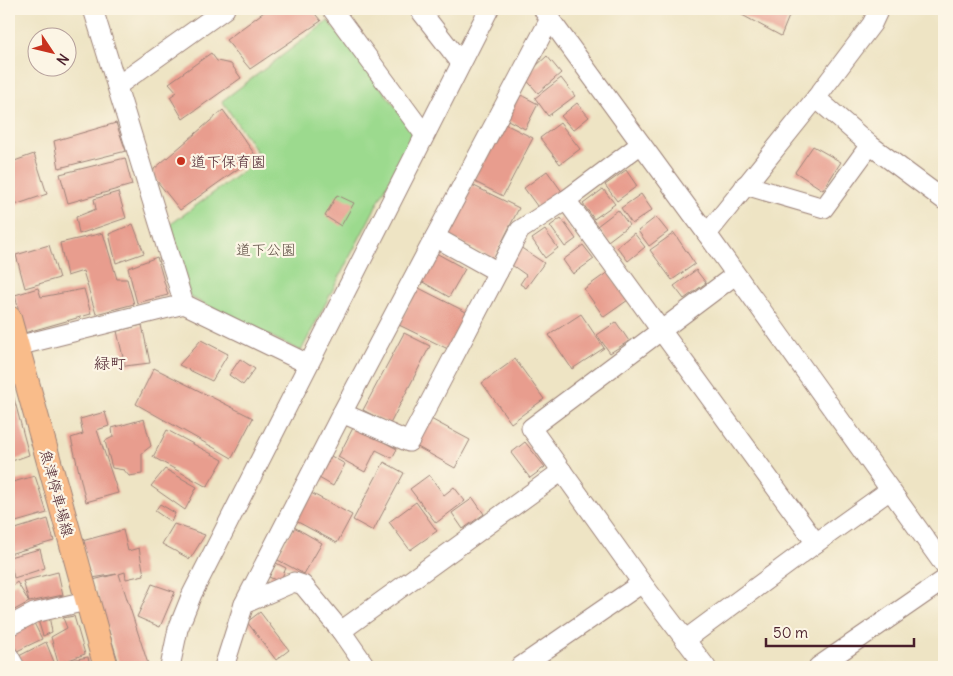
<svg xmlns="http://www.w3.org/2000/svg" width="953" height="676" viewBox="0 0 953 676" font-family="Delius,'Klee One',sans-serif">
<style>
.green{fill:#9cda8e;stroke:#737c5c}
.building{fill:#e89d8e}
.lines{fill:none;stroke-linecap:round;stroke-linejoin:round}
.minor-casing{stroke:#9c8278;stroke-width:21}
.major-casing{stroke:#9c8278;stroke-width:26}
.minor{stroke:#fff;stroke-width:19}
.major{stroke:#f9bc8a;stroke-width:24}
.poi-dot{fill:#c8321e;stroke:#fcf5e5;stroke-width:2}
.labels{text-anchor:middle;dominant-baseline:central;stroke-width:4.5;stroke-linejoin:round;paint-order:stroke}
.poi-label{font-size:15px;fill:#4a1f2b;stroke:#fcf5e5;text-anchor:start}
.park-label{font-size:15px;fill:#5e4e44;stroke:#fcf5e5}
.street-label{font-size:15px;fill:#4a1f2b;stroke:#fcf5e5}
.neighbourhood-label{font-size:16px;fill:#4a1f2b;stroke:#fcf5e5}
</style>
<rect width="100%" height="100%" fill="#fcf5e5"/>
<filter id="ink" filterUnits="userSpaceOnUse"><feTurbulence type="fractalNoise" baseFrequency=".02" numOctaves="2"/><feDisplacementMap in="SourceGraphic" scale="10" xChannelSelector="R" yChannelSelector="G"/><feConvolveMatrix kernelMatrix="1 2 1 2 8 2 1 2 1" color-interpolation-filters="sRGB"/></filter>
<filter id="wash" filterUnits="userSpaceOnUse"><feTurbulence type="fractalNoise" baseFrequency=".0096" numOctaves="4" result="noise"/><feDisplacementMap in="SourceGraphic" scale="20" xChannelSelector="R" yChannelSelector="G"/><feGaussianBlur stdDeviation="1.12" result="paint"/><feColorMatrix in="noise" values="0 0 0 0 0 0 0 0 0 0 0 0 0 0 0 0 0 1.4 0 .05"/><feComposite in="paint" operator="in"/></filter>
<g filter="url(#wash)">
<rect width="100%" height="100%" fill="#eee4c4"/>
<path class="green" d="M328,21L415,131L301,351L190,297L171,224L261,158L222,101Z"/>
<g id="blocks">
<g class="building">
<path d="M268,9H311L321,21L250,69L226,40Z"/>
<path d="M731,9H792L781,36Z"/>
<path d="M211,53L217,61L231,64L241,78L183,119L170,97L177,92L169,83Z"/>
<path d="M547,56L561,73L538,93L524,77Z"/>
<path d="M561,78L575,96L548,116L535,98Z"/>
<path d="M517,93L538,104L525,129L504,118Z"/>
<path d="M577,103L589,117L573,130L561,116Z"/>
<path d="M223,110L256,156L180,210L153,176L154,169Z"/>
<path d="M116,123L126,151L59,168L54,141Z"/>
<path d="M503,123L533,138L503,196L473,181Z"/>
<path d="M560,123L580,149L560,164L540,138Z"/>
<path d="M813,146L841,162L823,190L795,172Z"/>
<path d="M34,154L47,194L9,207V163Z"/>
<path d="M125,158L132,185L68,203L60,174Z"/>
<path d="M626,170L637,186L617,201L605,185Z"/>
<path d="M547,171L563,193L540,210L524,188Z"/>
<path d="M472,185L519,208L494,258L446,235Z"/>
<path d="M603,189L615,204L594,219L583,204Z"/>
<path d="M118,192L126,218L79,234L76,217L96,209L94,199Z"/>
<path d="M641,194L652,210L632,224L621,208Z"/>
<path d="M337,195L354,203L341,226L325,216Z"/>
<path d="M618,210L629,225L608,241L597,226Z"/>
<path d="M656,217L668,232L649,246L638,231Z"/>
<path d="M561,218L576,239L565,247L550,226Z"/>
<path d="M133,224L144,253L116,263L109,234Z"/>
<path d="M545,230L558,248L545,258L532,239Z"/>
<path d="M103,233L117,279H127L134,304L96,314L83,271L67,276L60,243Z"/>
<path d="M634,233L645,247L628,261L617,247Z"/>
<path d="M674,233L695,264L672,280L650,250Z"/>
<path d="M49,245L59,278L25,288L16,255Z"/>
<path d="M583,245L594,259L573,274L563,260Z"/>
<path d="M520,247L544,263L526,288L520,284L526,275L509,263Z"/>
<path d="M436,253L465,269L449,297L421,281Z"/>
<path d="M157,257L168,295L137,303L128,268Z"/>
<path d="M696,270L706,283L684,299L674,286Z"/>
<path d="M608,272L628,300L604,317L584,289Z"/>
<path d="M417,287L466,312L448,349L399,325Z"/>
<path d="M38,288L41,297L84,289L91,314L24,333L15,295Z"/>
<path d="M581,314L604,348L572,369L549,335Z"/>
<path d="M616,322L629,341L610,353L597,335Z"/>
<path d="M142,325L150,363L125,366L117,331Z"/>
<path d="M404,333L430,346L390,424L363,410Z"/>
<path d="M201,340L228,354L212,381L179,365Z"/>
<path d="M240,359L255,369L243,385L229,375Z"/>
<path d="M515,359L544,399L511,423L482,383Z"/>
<path d="M154,368L253,418L232,458L136,404Z"/>
<path d="M9,383L11,387L29,455L9,462Z"/>
<path d="M105,412L109,426L97,430L118,493L86,502L71,438L83,434L80,419Z"/>
<path d="M429,418L470,440L455,468L414,445Z"/>
<path d="M144,419L151,446L142,453V474L129,476L124,470L112,468L105,441L113,437L112,428Z"/>
<path d="M354,426L397,449L392,458L376,450L365,472L338,457Z"/>
<path d="M167,430L223,460L207,487L153,457Z"/>
<path d="M525,442L545,467L530,478L511,453Z"/>
<path d="M331,456L345,464L333,486L319,478Z"/>
<path d="M384,462L404,473L373,531L353,520Z"/>
<path d="M165,469L197,487L185,510L151,486Z"/>
<path d="M429,475L444,495L454,487L465,501L436,523L410,489Z"/>
<path d="M35,476L47,513L9,524V483Z"/>
<path d="M311,493L352,515L337,543L296,521Z"/>
<path d="M473,498L484,514L463,529L452,513Z"/>
<path d="M416,502L437,531L410,550L389,522Z"/>
<path d="M160,504L175,513L171,522L155,511Z"/>
<path d="M48,519L54,541L9,554V531Z"/>
<path d="M174,524L205,535L190,559L162,544Z"/>
<path d="M294,527L322,543L304,574L276,559Z"/>
<path d="M123,530L128,551L139,548L144,575L126,579L125,572L119,574L149,667H120L93,580L117,574L92,578L82,541Z"/>
<path d="M40,549L45,568L14,578L9,557Z"/>
<path d="M276,563L286,568L280,582L269,577Z"/>
<path d="M58,572L63,595L29,602L9,613V582L12,586L17,582L29,602L23,581Z"/>
<path d="M152,584L175,592L160,627L137,617Z"/>
<path d="M260,612L289,650L276,660L247,622Z"/>
<path d="M49,616L52,632L43,636L38,620Z"/>
<path d="M74,616L85,654L66,661L88,657L90,667H67L66,661L58,663L51,637L67,628L63,618Z"/>
<path d="M33,621L42,639L15,652L9,644V634Z"/>
<path d="M46,642L56,667H25L19,656Z"/>
</g>
</g>
</g>
<g filter="url(#ink)">
<use href="#blocks" fill-opacity="0" stroke="#9c8278" stroke-width="1"/>
<g class="lines">
<g class="minor-casing">
<g id="minor">
<path d="M93,9L184,304"/>
<path d="M332,9L424,134"/>
<path d="M419,9L461,63"/>
<path d="M544,11L707,234L944,565"/>
<path d="M117,86L225,9"/>
<path d="M816,98L870,145L944,200"/>
<path d="M641,144L566,200L816,543L685,640"/>
<path d="M745,185L824,208L870,145"/>
<path d="M707,234L816,98L872,24L879,9"/>
<path d="M435,237L498,272"/>
<path d="M9,351L17,346L184,304L308,364"/>
<path d="M342,413L409,442L520,230L566,200"/>
<path d="M816,543L890,490"/>
<path d="M244,604L294,582L303,585L341,631L366,667"/>
<path d="M9,626L34,613L86,601"/>
<path d="M341,631L562,471"/>
<path d="M9,656L15,667"/>
<path d="M170,667L178,629L192,594L489,9"/>
<path d="M224,667L244,604L342,413L550,19"/>
<path d="M520,667L642,583"/>
<path d="M706,667L642,583L531,428L735,275"/>
<path d="M818,667L944,580"/>
</g>
</g>
<g class="major-casing">
<path id="major" d="M9,318L106,667"/>
</g>
<use href="#minor" class="minor"/>
<use href="#major" class="major"/>
</g>
</g>
<circle class="poi-dot" cx="181" cy="161" r="5"/>
<g class="labels">
<g class="poi-label">
<text x="191" y="161">道下保育園</text>
</g>
<g class="park-label">
<text x="266" y="249">道下公園</text>
</g>
<g class="street-label">
<text transform="translate(57 493) rotate(75)">魚津停車場線</text>
</g>
<g class="neighbourhood-label">
<text x="110" y="363">緑町</text>
</g>
</g>
<rect width="953" height="676" fill="none" stroke="#fcf5e5" stroke-width="30"/>
<g transform="translate(52 52) rotate(125)"><circle r="24" fill="#fcf5e5" stroke="#b59f9b"/>
<path d="M0-4L9 19L0 12L-9 19Z" fill="#c8321e"/>
<text y="-8" font-size="14" font-weight="bold" text-anchor="middle" fill="#4a1f2b">N</text>
</g>
<path d="M766 638v8h148v-8" fill="none" stroke="#4a1f2b" stroke-width="2.5"/>
<text x="773" y="638" font-size="15" fill="#4a1f2b" stroke="#fcf5e5" stroke-width="4" paint-order="stroke">50 m</text>
</svg>
